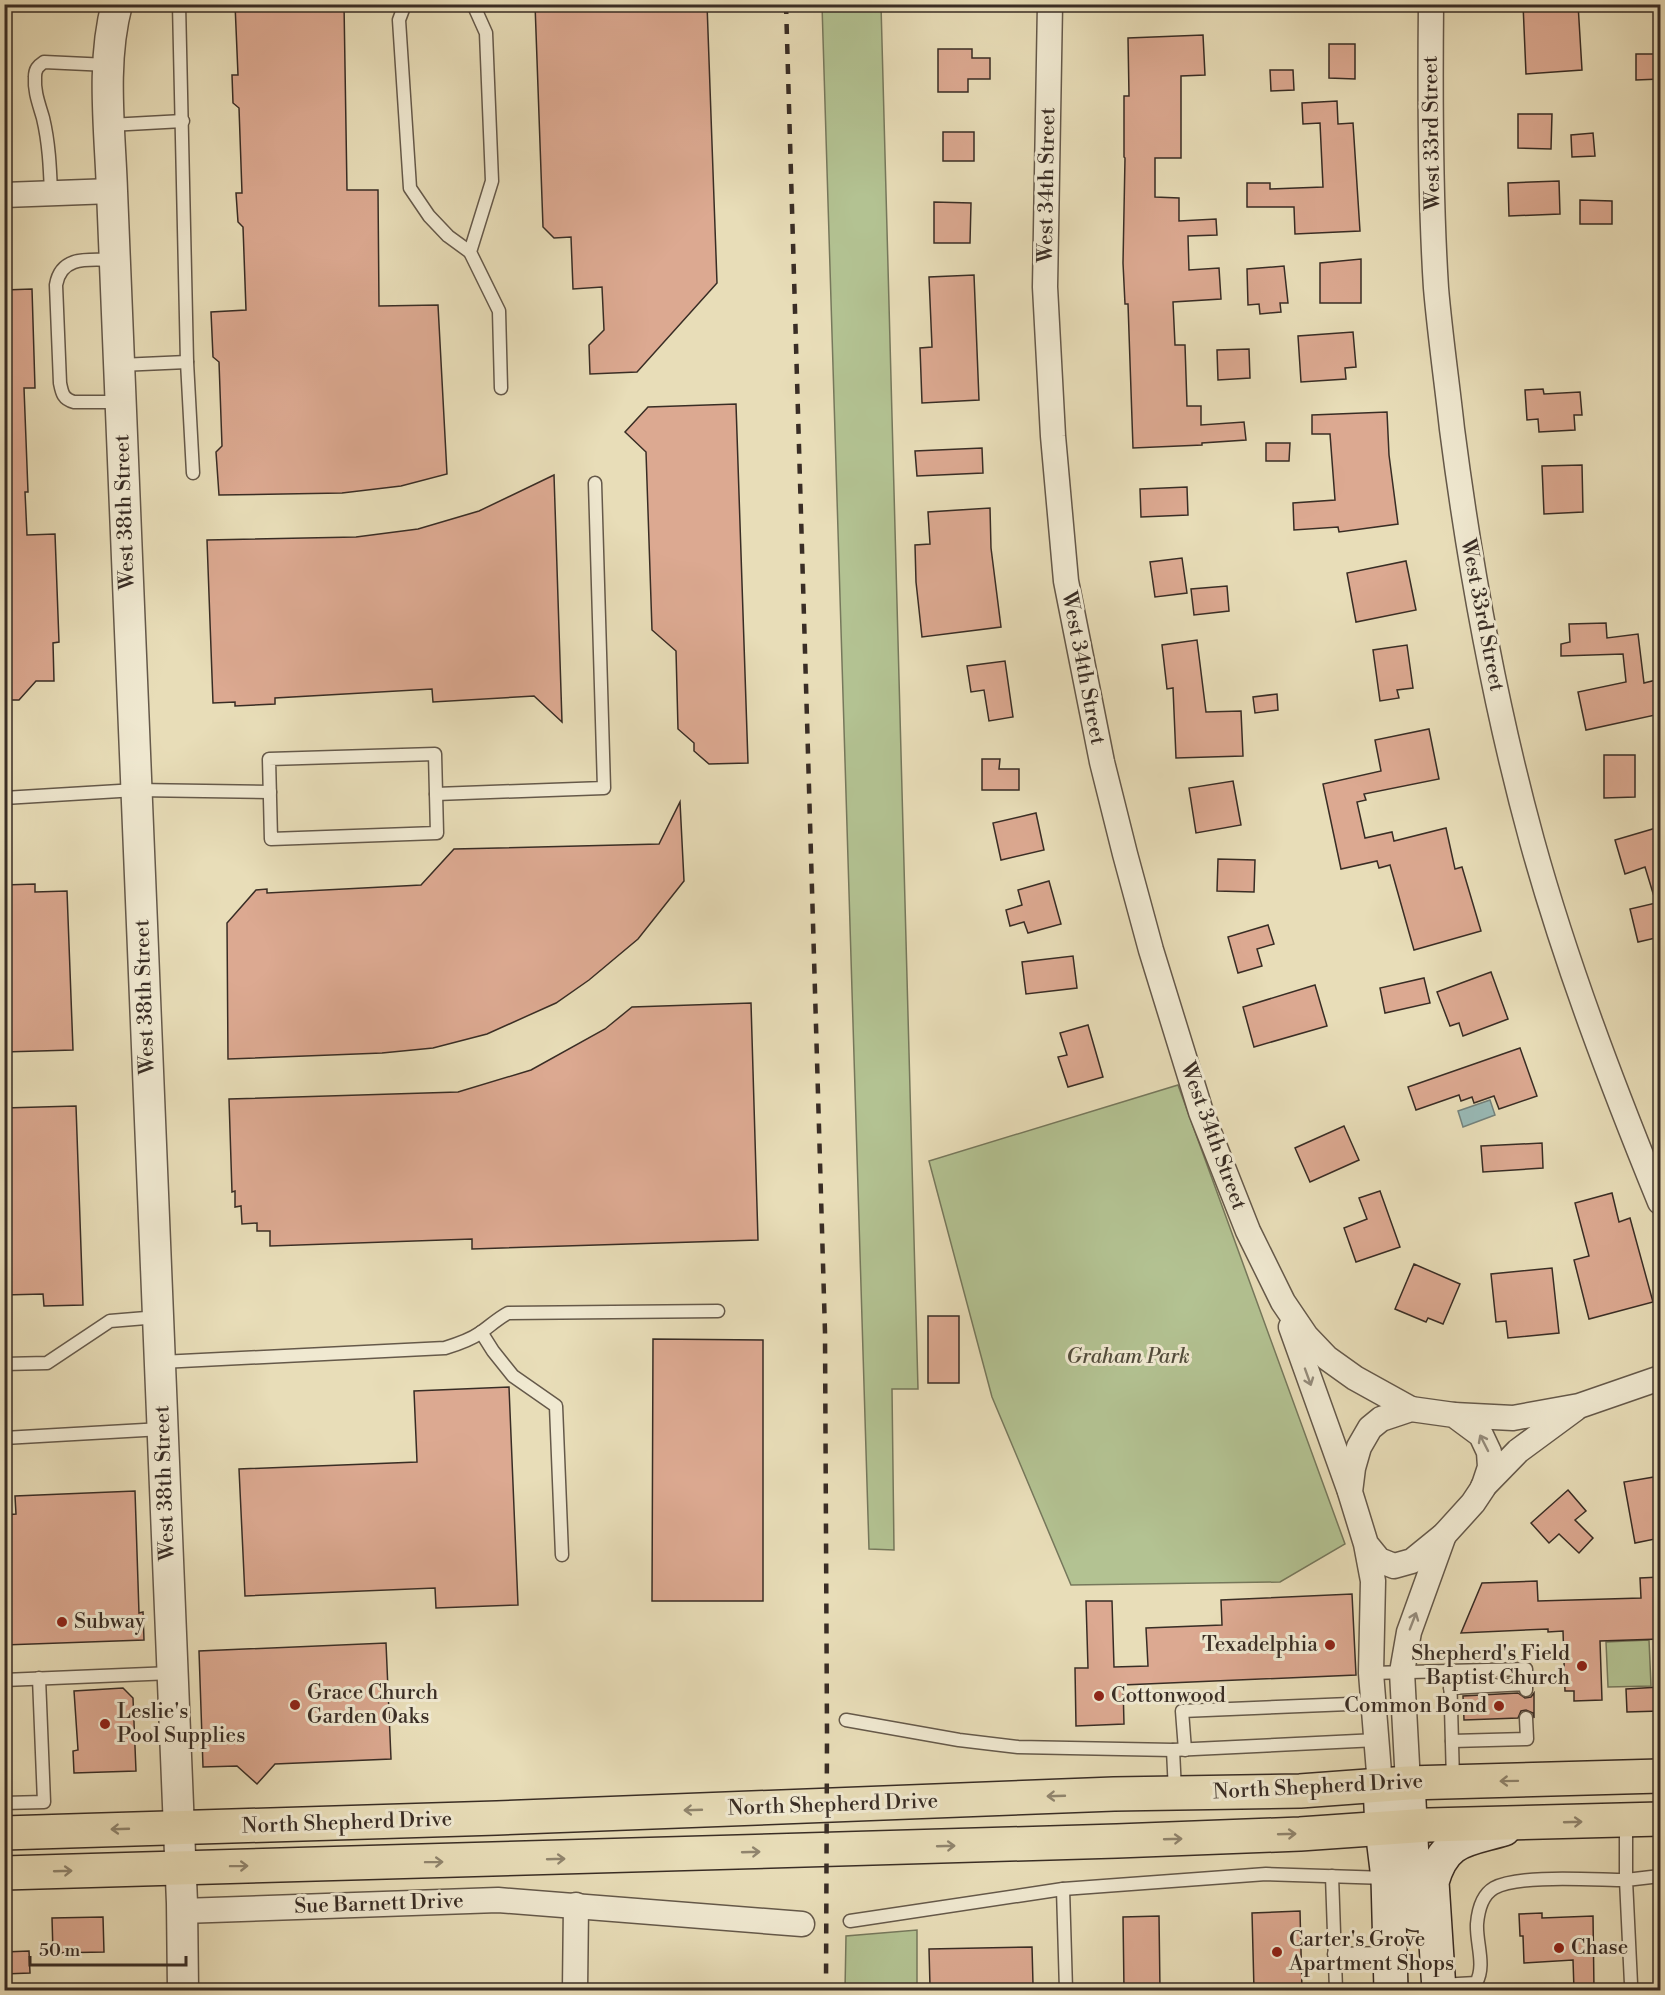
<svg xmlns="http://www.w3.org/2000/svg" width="1665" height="1995" viewBox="0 0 1665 1995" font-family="'Libre Bodoni',serif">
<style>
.green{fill:#b3c292;stroke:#76785c;stroke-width:1.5}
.water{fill:#99bab7;stroke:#73827d;stroke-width:1.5}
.building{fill:#dca991;stroke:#392d25;stroke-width:1.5}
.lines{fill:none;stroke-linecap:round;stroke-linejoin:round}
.service-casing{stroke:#65594a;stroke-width:15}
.minor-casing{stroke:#65594a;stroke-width:27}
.tertiary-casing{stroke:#65594a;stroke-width:33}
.secondary-casing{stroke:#392d25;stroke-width:36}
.primary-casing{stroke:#392d25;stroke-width:36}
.service{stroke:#f0e9d1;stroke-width:12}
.minor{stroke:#f0e9d1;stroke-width:24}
.tertiary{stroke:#f0e9d1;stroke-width:30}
.secondary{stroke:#f0e9d1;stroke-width:33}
.primary{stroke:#e8ddb8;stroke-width:33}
.rail{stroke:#392d25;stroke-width:4.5;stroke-dasharray:10 10;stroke-linecap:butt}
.oneway{stroke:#948b7b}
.oneway2{stroke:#90856e}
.poi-dot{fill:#8f2418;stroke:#f0e9d1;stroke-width:2}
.labels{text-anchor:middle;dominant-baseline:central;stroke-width:6;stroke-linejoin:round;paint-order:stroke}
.street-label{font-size:21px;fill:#392d25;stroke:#f0e9d1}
.park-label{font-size:21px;font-style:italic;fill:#514b3b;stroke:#f0e9d1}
.poi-label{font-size:21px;fill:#392d25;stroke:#f0e9d1;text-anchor:start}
</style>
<rect width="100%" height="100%" fill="#e8ddb8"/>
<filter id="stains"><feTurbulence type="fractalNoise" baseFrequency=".00333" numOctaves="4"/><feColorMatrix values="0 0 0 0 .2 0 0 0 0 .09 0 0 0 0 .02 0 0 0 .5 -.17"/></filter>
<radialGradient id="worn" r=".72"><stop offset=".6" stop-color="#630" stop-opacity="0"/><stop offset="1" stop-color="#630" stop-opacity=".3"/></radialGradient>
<g class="green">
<path d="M822,5H881L918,1389H892L894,1550L869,1549Z"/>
<path d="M1178,1085L1345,1544L1280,1582L1071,1585L992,1397L929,1161Z"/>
<path d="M1649,1640L1651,1686L1608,1687L1606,1642Z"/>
<path d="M917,1930V1990H845L846,1936Z"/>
</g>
<path class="water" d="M1490,1100L1495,1115L1463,1127L1458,1111Z"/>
<g class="building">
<path d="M235,4H344L347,190H378L379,306L438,305L447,474L401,486L342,493L219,495L216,452L222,446L219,362L213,357L211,312L246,310L243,227L238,222L236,193H242L239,108L233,103L232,75H238Z"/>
<path d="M535,4H707L717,283L637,372L590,374L589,345L604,330L602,287L573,289L571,237L554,238L543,227Z"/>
<path d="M1523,4H1578L1582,70L1526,74Z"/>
<path d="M1203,35L1205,75L1181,76V158H1155V197L1179,198V221L1216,219L1217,235L1188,236L1189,270L1219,268L1221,299L1173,302L1175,345H1185L1187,406H1201V425L1244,422L1246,440L1202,443V445L1133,448L1128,304H1125L1123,263L1125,158L1124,157V96H1129L1128,38Z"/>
<path d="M1329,44H1355V79L1329,78Z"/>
<path d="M938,49H972V58H990V79H968V92H938Z"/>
<path d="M1636,54H1660V79L1636,80Z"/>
<path d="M1270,70H1293L1294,90L1271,91Z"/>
<path d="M1337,101L1338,124L1353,123L1360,231L1295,234L1294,207H1247V183H1270V189L1323,187L1320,123L1303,124L1302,103Z"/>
<path d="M1518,114H1552L1551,149L1518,148Z"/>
<rect x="943" y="132" width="31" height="29"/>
<path d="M1593,133L1595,156L1572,157L1571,135Z"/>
<path d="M1559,181L1560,214L1509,216L1508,183Z"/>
<path d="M1580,200L1612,201V224H1580Z"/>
<path d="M934,202L971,203L970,243H934Z"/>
<path d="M1361,259V303H1320V263Z"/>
<path d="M1284,266L1288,303H1280L1281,312L1260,314L1259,304L1248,305L1247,269Z"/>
<path d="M974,275L979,400L922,403L920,348L932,347L929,277Z"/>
<path d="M32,289L35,388H24L28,492H25L27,535L55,534L59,642L53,643L54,681H36L19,700H4V290Z"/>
<path d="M1353,332L1356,367L1345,368L1346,379L1301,382L1298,336Z"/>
<path d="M1249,349L1250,378L1218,380L1217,350Z"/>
<path d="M1543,389L1544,394L1580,392L1582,415H1574L1575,430L1539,432L1538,419L1527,420L1525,390Z"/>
<path d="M736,404L748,763L709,764L694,751V743L678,729L676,651L652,630L646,452L625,432L648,407Z"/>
<path d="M1387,412L1389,455L1398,524L1339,532L1338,527L1294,530L1293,503L1335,500L1330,434H1312V415Z"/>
<path d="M1266,443H1290L1289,461H1266Z"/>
<path d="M982,448L983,473L917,476L915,451Z"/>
<path d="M1582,465L1583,512L1544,514L1542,466Z"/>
<path d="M554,475L562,722L534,696L433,702L432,689L275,698V704L235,706V702L213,703L207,540L356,537L418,529L479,511Z"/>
<path d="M1187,487L1188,515L1141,517L1140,489Z"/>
<path d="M990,508L991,548L1001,627L922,637L916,582L915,545L930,544L928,512Z"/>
<path d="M1182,558L1187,593L1155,597L1150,562Z"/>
<path d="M1406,561L1416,610L1356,622L1347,573Z"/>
<path d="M1227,586L1229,611L1194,615L1191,589Z"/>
<path d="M1606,623L1607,638L1638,634L1644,683L1660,679V714L1586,730L1578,692L1626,682L1623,654L1561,656V644L1570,642L1569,624Z"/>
<path d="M1197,640L1206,712L1241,711L1243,756L1176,758L1173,688L1167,689L1162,645Z"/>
<path d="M1407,645L1413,688L1397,690L1399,698L1380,701L1373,650Z"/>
<path d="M1005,661L1013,717L989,721L984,690L971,692L967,666Z"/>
<path d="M1277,694L1278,710L1255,713L1253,697Z"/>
<path d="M1429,729L1439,779L1364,794L1366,800L1357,802L1365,838L1392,832L1394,841L1446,828L1455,869L1462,867L1481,931L1414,950L1390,865L1379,868L1377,861L1341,869L1323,784L1381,771L1375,740Z"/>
<path d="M1604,755H1635V797L1604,798Z"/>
<path d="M982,759H1000L999,769H1019V790H982Z"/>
<path d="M1233,781L1241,825L1196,833L1189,788Z"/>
<path d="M680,802L684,881L638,939L589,980L556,1003L487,1034L433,1048L382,1053L228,1059L227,923L256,890L267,889V893L421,885L454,849L659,844Z"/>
<path d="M1036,813L1044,850L1001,860L993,823Z"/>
<path d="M1656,828L1660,842V937L1638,942L1630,909L1656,903L1645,867L1625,874L1615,840Z"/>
<path d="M1218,859L1255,860L1254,892L1217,891Z"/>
<path d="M1049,881L1061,924L1028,933L1024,922L1010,926L1006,910L1022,905L1018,890Z"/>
<path d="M35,884V892L67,891L73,1050L4,1052V885Z"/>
<path d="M1268,925L1274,944L1257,949L1262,966L1238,973L1228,937Z"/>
<path d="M1073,956L1077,988L1026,994L1022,962Z"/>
<path d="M1491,972L1508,1019L1463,1036L1459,1023L1450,1026L1437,992Z"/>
<path d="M1424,978L1430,1003L1385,1013L1380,988Z"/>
<path d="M1315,985L1327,1026L1254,1047L1243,1007Z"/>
<path d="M751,1003L758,1240L472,1249V1239L270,1246V1231H257V1223L242,1224L241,1206L235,1207V1191L232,1192L229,1099L458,1092L531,1070L605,1029L632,1007Z"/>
<path d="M1088,1025L1103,1077L1068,1087L1058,1057L1067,1055L1060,1033Z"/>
<path d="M1520,1048L1537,1096L1499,1109L1494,1096L1474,1103L1472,1097L1461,1101L1459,1095L1416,1110L1408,1087Z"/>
<path d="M76,1106L83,1305L44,1306L43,1294L4,1295V1108Z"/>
<path d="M1344,1126L1359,1160L1310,1182L1295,1148Z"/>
<path d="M1542,1143L1543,1168L1483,1172L1481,1146Z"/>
<path d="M1380,1191L1400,1247L1356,1262L1344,1228L1367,1219L1359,1198Z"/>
<path d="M1612,1193L1619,1222L1630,1218L1653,1302L1589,1319L1574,1260L1589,1256L1575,1203Z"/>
<path d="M1414,1264L1460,1284L1443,1324L1428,1318L1426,1322L1395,1309Z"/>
<path d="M1552,1268L1559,1333L1508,1338L1506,1321L1496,1322L1491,1274Z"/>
<rect x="928" y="1316" width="31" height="67"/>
<path d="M653,1339L763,1340V1601H652Z"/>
<path d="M509,1387L518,1605L436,1608L435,1588L245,1596L239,1469L417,1462L414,1391Z"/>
<path d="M1660,1476V1538L1635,1543L1624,1482Z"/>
<path d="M1568,1490L1586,1511L1575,1520L1593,1538L1579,1553L1559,1534L1549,1543L1531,1523Z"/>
<path d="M135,1491L139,1613L143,1612L144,1640L4,1645V1515L16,1514L15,1496Z"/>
<path d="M1660,1577V1639L1600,1641L1602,1700L1574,1701V1691H1565L1563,1631L1548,1632V1629L1461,1633L1482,1583L1537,1581L1538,1601L1641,1598L1640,1578Z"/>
<path d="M1352,1594L1356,1675L1123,1685L1124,1724L1076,1726L1075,1668H1088L1086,1601H1112L1114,1667L1148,1666L1146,1628L1222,1625L1221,1600Z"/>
<path d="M386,1643L391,1759L275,1764L257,1784L237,1766L203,1767L199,1651Z"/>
<path d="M1660,1687V1711L1627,1712L1626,1689Z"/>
<path d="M123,1688L133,1698L136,1771L74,1773L73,1751L78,1750L74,1691Z"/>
<path d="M1518,1693L1525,1698L1531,1697L1534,1693V1718L1533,1713L1526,1710L1521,1711L1518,1718L1464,1720L1463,1696Z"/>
<path d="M1300,1911L1302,1990H1254L1252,1913Z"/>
<path d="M1542,1913V1918L1593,1916L1594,1990H1574L1573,1960L1524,1963L1523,1936H1520L1519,1914Z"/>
<path d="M1159,1916L1160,1990H1124L1123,1917Z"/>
<path d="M103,1917L104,1952L53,1953L52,1918Z"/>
<path d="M1032,1947L1033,1984L930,1986L929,1949Z"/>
<path d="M29,1951L30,1973L4,1974V1952Z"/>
</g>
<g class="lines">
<g class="service-casing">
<g id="service">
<path d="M179,4L187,362L193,473"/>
<path d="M405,4L399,20L410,188L429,216L448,236L470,252"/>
<path d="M473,4L486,33L492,181L470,252L499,311L501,388"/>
<path d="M110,125L183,121"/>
<path d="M51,193C50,168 49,143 43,118C39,104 34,92 35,77C35,69 38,66 44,62L108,65"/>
<path d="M115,260C91,260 61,254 56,285L60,383C62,393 63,399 74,402H120"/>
<path d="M120,365L187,362"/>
<path d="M435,754L437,833L271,839L269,759Z"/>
<path d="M436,794L604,788L595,483"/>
<path d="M4,798L136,790L270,792"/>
<path d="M481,1332L493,1351L513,1376L556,1406L562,1555"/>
<path d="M161,1362L445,1348C458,1344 470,1340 480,1333C490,1326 497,1319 508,1313L718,1311"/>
<path d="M4,1364L47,1363L110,1321L158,1317"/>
<path d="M4,1438L162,1429"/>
<path d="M1450,1671L1453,1780"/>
<path d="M1371,1673L1526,1669V1684"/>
<path d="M4,1680L172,1673"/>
<path d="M1450,1688L1526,1684V1690"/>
<path d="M846,1720L959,1740L1018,1747L1173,1750L1377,1740"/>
<path d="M1452,1741L1527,1739L1526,1718"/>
<path d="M1173,1750L1175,1791"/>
<path d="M1185,1750L1182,1711L1374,1703"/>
<path d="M4,1803L44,1802L39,1678"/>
<path d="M1332,1876L1336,1990"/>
<path d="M1063,1889L1066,1990"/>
<path d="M850,1921L1063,1889L1266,1874L1387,1878"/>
<path d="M1334,1954L1390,1953"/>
<path d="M1440,1985L1476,1983C1486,1966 1476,1943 1477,1924C1478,1912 1482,1895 1494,1888C1519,1874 1595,1880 1626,1880V1821"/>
<path d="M1630,1990L1631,1984L1626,1880L1660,1876"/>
</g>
</g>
<g class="minor-casing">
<g id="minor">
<path d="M1050,4L1045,287L1053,436L1066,581L1102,762L1125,854L1151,950L1201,1112L1248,1231L1283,1302L1306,1336L1327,1358L1355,1378L1411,1409"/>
<path d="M1431,4C1430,99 1430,194 1436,288C1440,335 1447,383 1452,429C1470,568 1495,706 1532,841C1566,964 1612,1084 1660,1202"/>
<path d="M4,195L112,191"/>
<path d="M1291,1327L1349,1489"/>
<path d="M1454,1415L1513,1418L1579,1406L1660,1378"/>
<path d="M1483,1487L1518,1451L1575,1409"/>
<path d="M1366,1544L1379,1560L1394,1566L1412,1561L1444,1535L1473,1503L1483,1488L1490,1467L1489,1452L1481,1435L1454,1415L1411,1409L1381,1419L1370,1428L1359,1447L1353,1468L1350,1492L1366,1544L1373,1581L1371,1673L1380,1785"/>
<path d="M1408,1783L1402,1672L1409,1632L1444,1535"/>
<path d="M182,1911L498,1900L802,1924"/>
<path d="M575,1990L576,1905"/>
</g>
</g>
<g class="tertiary-casing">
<path id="tertiary" d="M117,4C101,63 110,131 112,191L182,1903L183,1990"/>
</g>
<g class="secondary-casing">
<g id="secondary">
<path d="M1408,1783L1415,1914"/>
<path d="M1380,1785L1382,1829L1388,1878L1391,1990"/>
<path d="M1439,1990L1432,1882C1444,1838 1467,1840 1504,1829"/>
</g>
</g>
<g class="primary-casing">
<g id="primary">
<path d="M4,1833L497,1818L1114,1794L1300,1791L1408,1783L1660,1776"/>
<path d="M4,1873L1117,1841L1300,1834L1429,1825L1660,1819"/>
</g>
</g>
<use href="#service" class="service"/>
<use href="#minor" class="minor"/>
<use href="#tertiary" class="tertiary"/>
<use href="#secondary" class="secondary"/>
<use href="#primary" class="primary"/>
<path class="rail" d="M786,4L825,1332L827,1736L826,1990"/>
</g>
<defs><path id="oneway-shaft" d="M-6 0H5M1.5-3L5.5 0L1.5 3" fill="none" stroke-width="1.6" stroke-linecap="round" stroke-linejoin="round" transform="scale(1.5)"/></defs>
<g class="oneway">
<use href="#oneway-shaft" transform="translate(1308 1377) rotate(70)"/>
<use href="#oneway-shaft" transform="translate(1484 1443) rotate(-117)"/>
<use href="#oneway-shaft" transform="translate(1413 1621) rotate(-69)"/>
</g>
<g class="oneway2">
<use href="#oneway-shaft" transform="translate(1509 1781) rotate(179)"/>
<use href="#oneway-shaft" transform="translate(1056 1796) rotate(178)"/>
<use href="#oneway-shaft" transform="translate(693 1810) rotate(178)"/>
<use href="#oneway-shaft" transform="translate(1573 1822) rotate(-2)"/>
<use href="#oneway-shaft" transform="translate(120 1829) rotate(178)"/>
<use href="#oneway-shaft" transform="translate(1287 1834) rotate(-2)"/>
<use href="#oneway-shaft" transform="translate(1173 1839) rotate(-2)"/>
<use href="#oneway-shaft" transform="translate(946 1846) rotate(-2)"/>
<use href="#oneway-shaft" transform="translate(751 1852) rotate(-2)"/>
<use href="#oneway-shaft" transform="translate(556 1859) rotate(-2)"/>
<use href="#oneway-shaft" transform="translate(434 1862) rotate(-1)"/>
<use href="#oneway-shaft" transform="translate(239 1866) rotate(-1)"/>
<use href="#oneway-shaft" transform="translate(63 1871) rotate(-2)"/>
</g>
<g class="poi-dot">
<circle cx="62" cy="1622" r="6"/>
<circle cx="1330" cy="1645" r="6"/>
<circle cx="1582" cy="1666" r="6"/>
<circle cx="1099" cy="1696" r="6"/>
<circle cx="295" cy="1705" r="6"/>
<circle cx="1499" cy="1706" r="6"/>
<circle cx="105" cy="1724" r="6"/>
<circle cx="1559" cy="1948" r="6"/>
<circle cx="1277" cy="1952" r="6"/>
</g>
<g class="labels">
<g class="street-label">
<text transform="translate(1432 133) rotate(-91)">West 33rd Street</text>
<text transform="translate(1047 185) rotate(-89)">West 34th Street</text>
<text transform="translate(125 512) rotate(-92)">West 38th Street</text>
<text transform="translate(1482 615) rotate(79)">West 33rd Street</text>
<text transform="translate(1083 668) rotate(79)">West 34th Street</text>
<text transform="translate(145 997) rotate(-92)">West 38th Street</text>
<text transform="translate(1213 1136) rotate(70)">West 34th Street</text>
<text transform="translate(165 1483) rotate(-92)">West 38th Street</text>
<text transform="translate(1318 1787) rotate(-3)">North Shepherd Drive</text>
<text transform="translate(833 1805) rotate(-2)">North Shepherd Drive</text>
<text transform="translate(347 1823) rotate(-2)">North Shepherd Drive</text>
<text transform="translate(379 1904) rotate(-2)">Sue Barnett Drive</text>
</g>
<g class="park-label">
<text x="1128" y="1357">Graham Park</text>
</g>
<g class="poi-label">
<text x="74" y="1622">Subway</text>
<text x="1318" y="1645" text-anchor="end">Texadelphia</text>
<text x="1570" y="1654" text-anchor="end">Shepherd's Field<tspan x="1570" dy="24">Baptist Church</tspan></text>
<text x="307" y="1693">Grace Church<tspan x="307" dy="24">Garden Oaks</tspan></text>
<text x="1111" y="1696">Cottonwood</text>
<text x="1487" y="1706" text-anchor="end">Common Bond</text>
<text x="117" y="1712">Leslie's<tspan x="117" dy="24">Pool Supplies</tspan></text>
<text x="1289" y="1940">Carter's Grove<tspan x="1289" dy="24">Apartment Shops</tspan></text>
<text x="1571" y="1948">Chase</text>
</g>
</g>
<rect width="1665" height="1995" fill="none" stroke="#e8ddb8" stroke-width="24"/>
<rect x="6" y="6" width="1653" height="1983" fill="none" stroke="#392d25" stroke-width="3"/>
<rect x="12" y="12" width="1641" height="1971" fill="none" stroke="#392d25" stroke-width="1.5"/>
<path d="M30 1956v9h156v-9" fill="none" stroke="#392d25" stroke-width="3"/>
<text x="39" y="1956" font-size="18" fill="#392d25" stroke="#f0e9d1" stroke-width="4.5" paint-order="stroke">50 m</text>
<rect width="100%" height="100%" filter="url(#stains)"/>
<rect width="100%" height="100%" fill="url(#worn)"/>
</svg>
